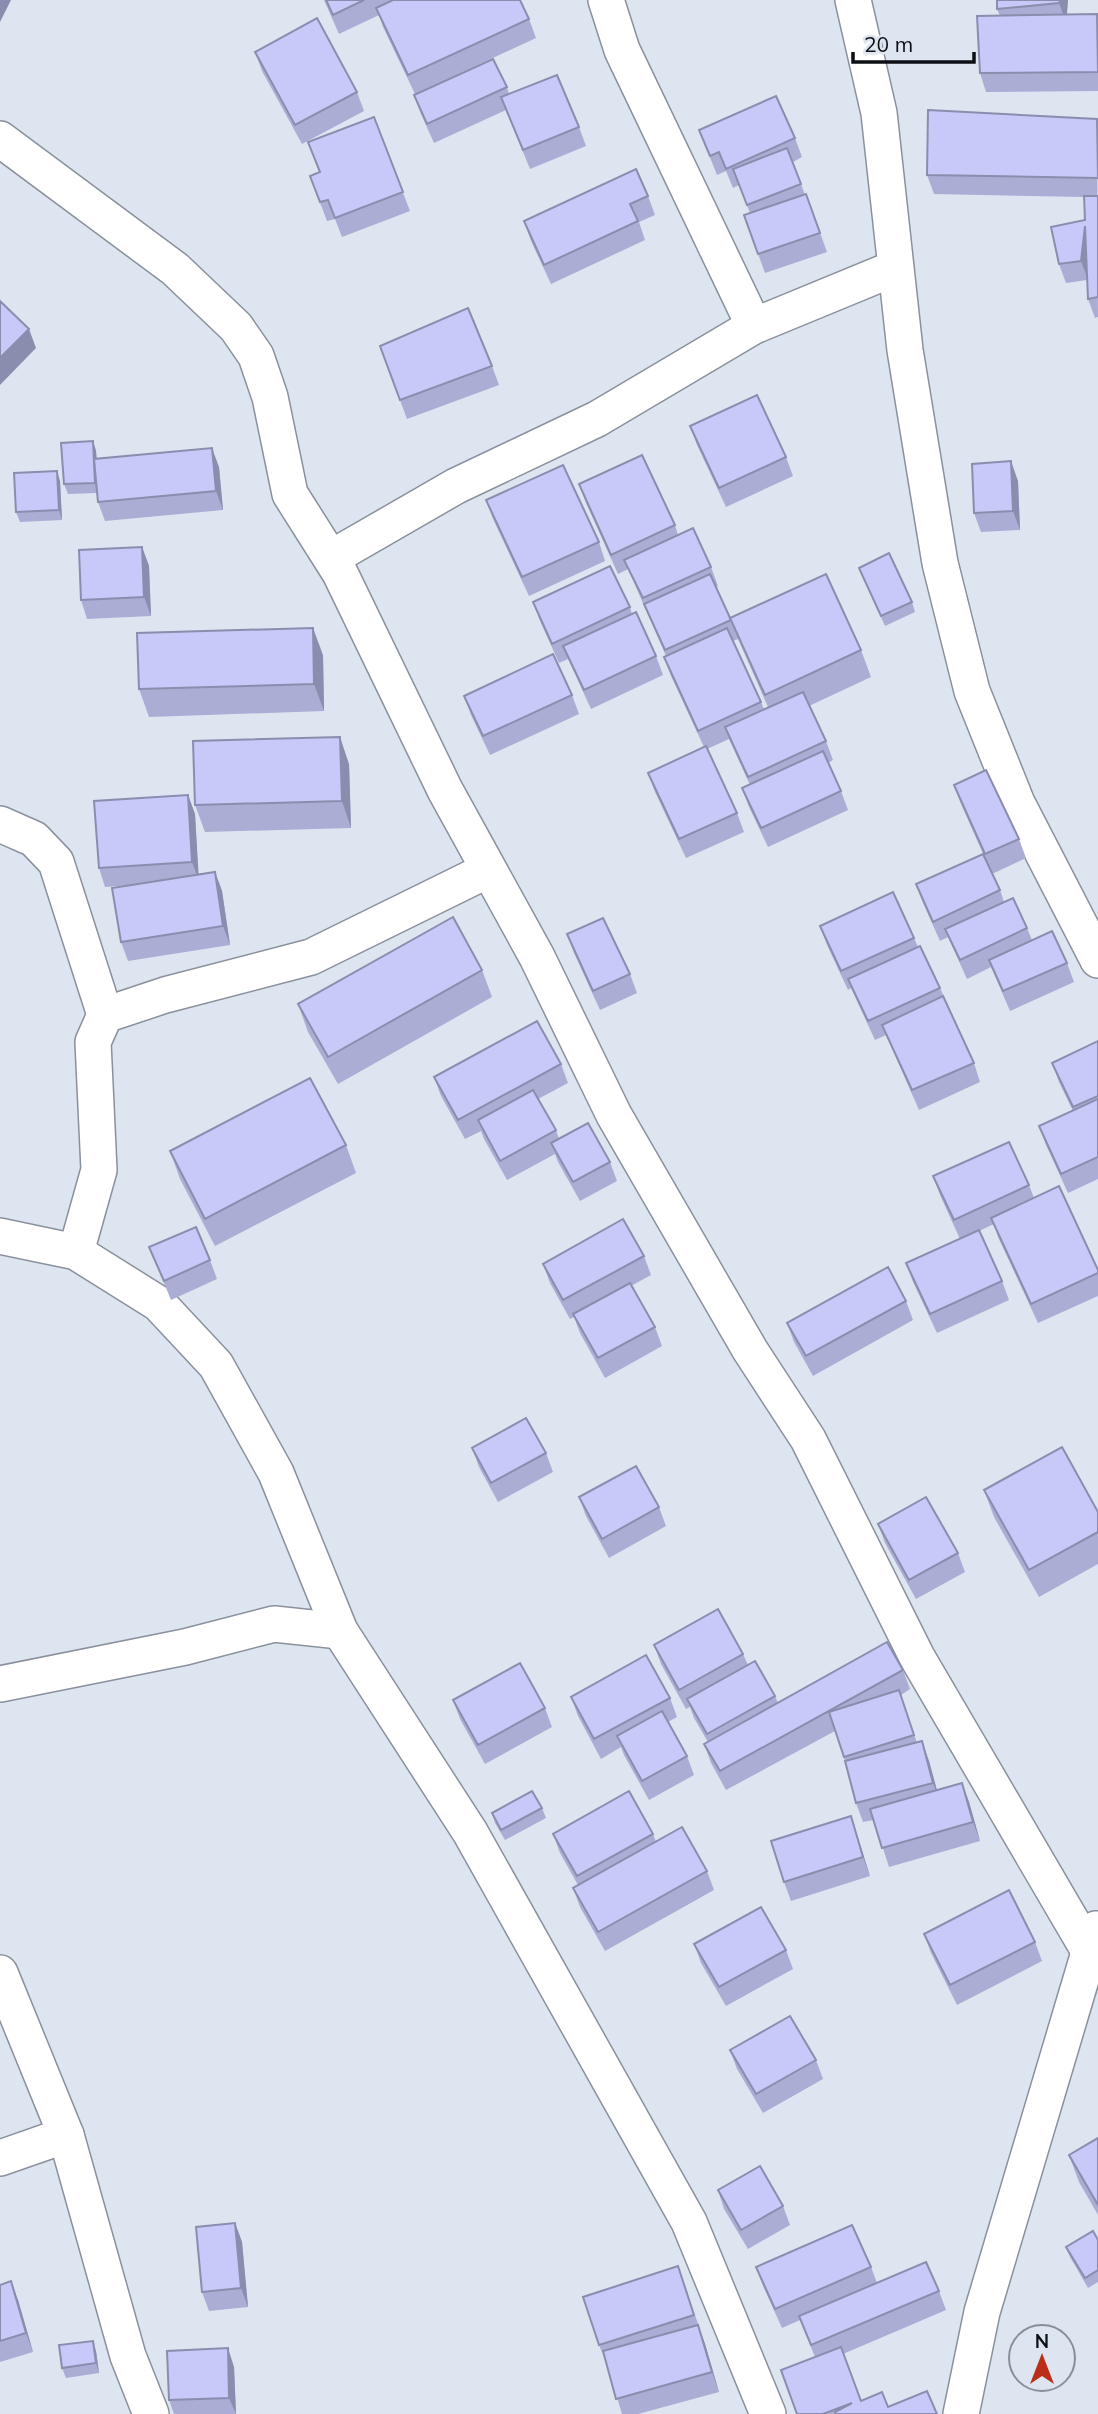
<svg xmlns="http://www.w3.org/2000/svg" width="1098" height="2414" viewBox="0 0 1098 2414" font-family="Mulish,sans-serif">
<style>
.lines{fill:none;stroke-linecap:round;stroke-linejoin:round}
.street-casing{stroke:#89919c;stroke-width:38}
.street{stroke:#fff;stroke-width:35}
.wall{fill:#abadd5;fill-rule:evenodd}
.shaded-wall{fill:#8b8dae}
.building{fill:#c7c9f8;stroke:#8b8dae;stroke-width:2}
</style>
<rect width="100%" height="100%" fill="#dde5f1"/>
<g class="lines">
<g class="street-casing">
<g id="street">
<path d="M606,0L622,50L754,326"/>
<path d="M853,0L879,113L905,350L940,563L972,691L1017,803L1098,960"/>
<path d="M0,139L175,269L236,327L256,356L270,397L290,494L340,573L445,790L537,957L614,1115L750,1350L808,1439L917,1657L1089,1951"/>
<path d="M331,558L456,486L597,419L754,326L895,268"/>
<path d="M0,824L34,839L56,862L105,1015"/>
<path d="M0,1236L76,1252L159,1304L216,1365L276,1473L340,1631L470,1832L689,2222L768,2414"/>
<path d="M76,1252L99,1170L93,1042L105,1015L165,995L311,957L488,870"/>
<path d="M0,1684L185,1647L274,1624L340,1631"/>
<path d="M0,1973L66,2135L128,2356L151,2414"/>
<path d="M0,2158L66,2135"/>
<path d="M961,2414L982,2312L1096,1929"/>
</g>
</g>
<use href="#street" class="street"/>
</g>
<g class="wall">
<path d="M324,0H520L529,19L536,38L415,94L383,27L379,15L339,34Z"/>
<path d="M997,0H1068L1067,15L1098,16V91L986,92L980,73L1000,16L997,9Z"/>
<path d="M255,52L357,92L364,111L302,144L262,71Z"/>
<path d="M507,87L509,94L579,127L586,146L530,169L506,110L434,143L421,114L414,95Z"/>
<path d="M374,117L410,211L342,237L335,219L327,221L310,176L319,172L308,142Z"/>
<path d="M1097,119L1098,317L1095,318L1088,299L1087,280L1066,283L1059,264L1085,220L1084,197L934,194L927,175Z"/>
<path d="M699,130L795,138L802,157L793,162L805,195L806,194L827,252L765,273L744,215L750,213L739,185L733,188L726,171L717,175Z"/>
<path d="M648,196L655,215L639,222L645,240L551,284L531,241L524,221Z"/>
<path d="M380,346L492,366L499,385L407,419Z"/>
<path d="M690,426L786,457L793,476L726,507L697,445Z"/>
<path d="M93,441L96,451L97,459L219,467L223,510L105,521L98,502L97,493L68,494L64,484Z"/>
<path d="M60,481L62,520L20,522L16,512Z"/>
<path d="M1018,481L1020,530L981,532L974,513Z"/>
<path d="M579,484L675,525L678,535L711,567L718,586L716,587L731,618L861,650L871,677L809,706L826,741L833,760L828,763L841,791L848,810L768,847L749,807L742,788L750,785L729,739L707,749L737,813L744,832L686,858L655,792L648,773L704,747L671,676L664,657L666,656L628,569L618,574L586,503ZM738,639L768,707L764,709L733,641Z"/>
<path d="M486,500L599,542L605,561L529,596L493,519Z"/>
<path d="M142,547L149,566L151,616L87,619L81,600Z"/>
<path d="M859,568L912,602L915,612L885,626Z"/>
<path d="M533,602L630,607L632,614L656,656L663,675L591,709L568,659L559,663L540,621Z"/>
<path d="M323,655L324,711L149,717L139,689Z"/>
<path d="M572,695L579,714L490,755L471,715L464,696Z"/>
<path d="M349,764L351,828L205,832L195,805Z"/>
<path d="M954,785L1019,839L1026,858L992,874L961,804Z"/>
<path d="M188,795L195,814L198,875L215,872L222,891L230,945L128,961L121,942L134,885L105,887L99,868Z"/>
<path d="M916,884L1000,890L1004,902L1027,928L1032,940L1067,963L1074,982L1010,1011L991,967L967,979L948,937L940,941L923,903Z"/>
<path d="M820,926L914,938L918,947L940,988L974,1063L980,1082L919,1110L886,1035L875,1040L851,988L848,990L827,945Z"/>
<path d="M567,934L630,974L637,993L600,1010L574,953Z"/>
<path d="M482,970L492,997L338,1084L308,1032L298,1004Z"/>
<path d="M1098,1041V1179L1068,1193L1046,1145L1039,1126L1073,1111L1059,1082L1052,1063Z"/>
<path d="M561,1064L568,1083L538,1099L556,1130L559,1139L610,1162L617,1181L580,1201L558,1162L555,1154L507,1180L484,1139L481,1131L465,1139L441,1096L434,1077Z"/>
<path d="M346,1145L356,1173L215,1246L180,1179L170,1151Z"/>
<path d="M933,1176L1029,1185L1034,1198L1098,1270V1296L1038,1323L998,1237L994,1224L979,1231L1002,1281L1009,1300L937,1333L913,1282L906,1263L960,1239L940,1195Z"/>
<path d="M149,1247L210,1260L217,1279L171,1300Z"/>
<path d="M644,1256L651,1275L631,1286L655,1327L662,1346L605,1378L580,1333L574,1317L570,1319L550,1283L543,1264Z"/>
<path d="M906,1301L913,1320L813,1376L794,1342L787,1323Z"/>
<path d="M472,1448L546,1453L553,1472L498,1502L479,1467Z"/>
<path d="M984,1490L1098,1512V1564L1039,1597L994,1517Z"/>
<path d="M579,1497L659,1507L666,1526L609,1558L586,1516Z"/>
<path d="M878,1524L958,1553L965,1572L916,1599L885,1543Z"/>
<path d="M654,1645L743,1654L748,1665L775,1696L778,1703L903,1670L910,1689L901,1695L917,1743L929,1761L937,1790L962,1783L969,1802L980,1841L889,1867L874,1820L863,1822L856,1803L845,1761L835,1731L726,1790L711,1763L704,1744L708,1742L694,1718L690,1707L686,1709L661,1664Z"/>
<path d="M571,1697L670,1698L677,1717L668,1722L687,1756L694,1775L649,1800L624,1755L621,1747L601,1759L578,1716Z"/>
<path d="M453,1700L545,1708L552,1727L485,1764L460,1719Z"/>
<path d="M542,1808L546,1818L505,1840L495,1823L492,1813Z"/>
<path d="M851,1816L870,1876L791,1901L784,1882Z"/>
<path d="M553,1834H653L656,1842L707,1871L714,1890L605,1951L580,1907L573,1888L578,1885L560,1853Z"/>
<path d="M924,1934L1035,1942L1042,1961L957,2005L931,1953Z"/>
<path d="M694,1944L786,1950L793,1969L726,2006L701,1963Z"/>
<path d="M730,2050L816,2060L823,2079L763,2113L737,2069Z"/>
<path d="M1098,2138V2215L1079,2182L1069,2155Z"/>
<path d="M718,2190L783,2206L790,2225L748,2249L724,2209Z"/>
<path d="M235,2223L242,2242L248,2307L209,2311L202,2292Z"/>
<path d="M1098,2240V2282L1088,2288L1070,2257L1066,2247Z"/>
<path d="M678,2266L705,2344L719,2392L638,2414H622L607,2364L599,2345Z"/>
<path d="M756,2267H871L877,2283L939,2291L946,2310L843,2354L861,2401L888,2407L937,2414H797L815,2357L800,2320L782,2328L763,2286Z"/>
<path d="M0,2285L18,2300L33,2352L0,2362Z"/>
<path d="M96,2351L99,2373L66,2378L62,2368Z"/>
<path d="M234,2367L236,2414H174L169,2400Z"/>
</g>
<g class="shaded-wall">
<path d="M0,0H11L0,22Z"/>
<path d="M1060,0H1068L1066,22L1059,3Z"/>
<path d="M1085,226L1088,280L1081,261Z"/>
<path d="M29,329L36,348L0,385V358Z"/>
<path d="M93,441L96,451L98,493L95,483Z"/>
<path d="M212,448L219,467L223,510L216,491Z"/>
<path d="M1011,461L1018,481L1020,530L1013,511Z"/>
<path d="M57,471L60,481L62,520L59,510Z"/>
<path d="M142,547L149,566L151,616L144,597Z"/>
<path d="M313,628L323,655L324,711L314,684Z"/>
<path d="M340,737L349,764L351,828L342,801Z"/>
<path d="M188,795L195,814L199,881L192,862Z"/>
<path d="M215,872L222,891L230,945L223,926Z"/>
<path d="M922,1741L929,1761L940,1802L933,1783Z"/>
<path d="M962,1783L969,1802L980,1841L973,1822Z"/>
<path d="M851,1816L857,1835L870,1876L863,1857Z"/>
<path d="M235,2223L242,2242L248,2307L241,2288Z"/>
<path d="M11,2281L18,2300L33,2352L26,2333Z"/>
<path d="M698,2325L705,2344L719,2392L712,2372Z"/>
<path d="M93,2341L96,2351L99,2373L96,2363Z"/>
<path d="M228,2348L234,2367L236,2414L229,2398Z"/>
</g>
<g class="building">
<path d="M326,0H364L333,15Z"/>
<path d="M393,0H520L529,19L408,75L376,8Z"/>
<path d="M997,0H1060L1059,3L997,9Z"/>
<path d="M1097,14L1098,72L980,73L977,16Z"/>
<path d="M317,18L357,92L295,125L255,52Z"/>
<path d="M493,59L507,87L427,124L414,95Z"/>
<path d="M557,75L579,127L523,150L501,97Z"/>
<path d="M776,96L795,138L726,169L719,152L710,156L699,130Z"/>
<path d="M928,110L1097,119L1098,178L927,175Z"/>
<path d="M374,117L403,192L335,218L328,200L320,202L310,176L320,172L308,142Z"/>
<path d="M787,148L801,184L747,205L733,169Z"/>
<path d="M636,169L648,196L630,204L638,221L544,265L524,221Z"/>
<path d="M806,194L820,233L758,254L744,215Z"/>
<path d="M1084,196H1098V297L1088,299L1085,226L1081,261L1059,264L1051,227L1085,220Z"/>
<path d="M0,301L29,329L0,358Z"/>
<path d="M468,308L492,366L400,400L380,346Z"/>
<path d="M757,395L786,457L719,488L690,426Z"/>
<path d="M93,441L95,483L64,484L61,443Z"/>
<path d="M212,448L216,491L98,502L94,459Z"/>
<path d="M642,455L675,525L611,555L579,484Z"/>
<path d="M1011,461L1013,511L974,513L972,464Z"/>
<path d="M563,465L599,542L522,577L486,500Z"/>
<path d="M57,471L59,510L16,512L14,473Z"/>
<path d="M693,528L711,567L643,598L624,560Z"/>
<path d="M142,547L144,597L81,600L79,550Z"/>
<path d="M889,553L912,602L881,616L859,568Z"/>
<path d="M610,566L630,607L552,644L533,602Z"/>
<path d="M710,574L731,620L665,650L644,604Z"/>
<path d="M826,574L861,650L765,695L730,618Z"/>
<path d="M636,612L656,656L584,690L563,646Z"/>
<path d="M313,628L314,684L139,689L137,633Z"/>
<path d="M727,628L761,702L698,731L664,657Z"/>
<path d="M553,654L572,695L483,736L464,696Z"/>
<path d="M803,692L826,741L748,777L725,727Z"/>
<path d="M340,737L342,801L195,805L193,741Z"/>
<path d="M706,746L737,813L679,839L648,773Z"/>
<path d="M823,751L841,791L761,828L742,788Z"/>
<path d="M986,770L1019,839L985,854L954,785Z"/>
<path d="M188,795L192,862L99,868L94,801Z"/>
<path d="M983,854L1000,890L933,922L916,884Z"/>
<path d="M215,872L223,926L121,942L112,888Z"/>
<path d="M893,892L914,938L841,971L820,926Z"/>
<path d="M1013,898L1027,928L960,960L945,929Z"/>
<path d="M453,917L482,970L328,1057L298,1004Z"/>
<path d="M603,918L630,974L593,991L567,934Z"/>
<path d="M1052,931L1067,963L1003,991L989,960Z"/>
<path d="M920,946L940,988L868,1021L848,979Z"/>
<path d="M943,996L974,1063L912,1090L882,1025Z"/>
<path d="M537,1021L561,1064L458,1120L434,1077Z"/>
<path d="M1098,1041V1096L1073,1107L1052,1063Z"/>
<path d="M310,1078L346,1145L205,1219L170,1151Z"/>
<path d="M533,1090L556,1130L500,1161L478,1120Z"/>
<path d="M1098,1099V1157L1061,1174L1039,1126Z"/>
<path d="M588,1123L610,1162L573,1182L551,1143Z"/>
<path d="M1009,1142L1029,1185L954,1220L933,1176Z"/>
<path d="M1059,1186L1098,1270V1273L1031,1304L991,1218Z"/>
<path d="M623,1219L644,1256L563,1300L543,1264Z"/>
<path d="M196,1227L210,1260L164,1281L149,1247Z"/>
<path d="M979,1230L1002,1281L930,1314L906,1263Z"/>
<path d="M888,1267L906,1301L806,1356L787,1323Z"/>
<path d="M630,1283L655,1327L598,1358L573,1314Z"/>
<path d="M526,1418L546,1453L491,1483L472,1448Z"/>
<path d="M1062,1447L1098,1512V1532L1029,1570L984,1490Z"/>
<path d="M636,1466L659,1507L602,1539L579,1497Z"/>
<path d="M926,1497L958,1553L909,1580L878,1524Z"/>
<path d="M718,1609L743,1654L679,1690L654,1645Z"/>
<path d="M887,1642L903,1670L720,1771L704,1744Z"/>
<path d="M646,1655L670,1698L594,1739L571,1697Z"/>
<path d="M755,1661L775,1696L707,1734L687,1699Z"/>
<path d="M520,1663L545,1708L478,1745L453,1700Z"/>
<path d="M899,1690L914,1735L844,1757L829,1712Z"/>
<path d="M662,1711L687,1756L642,1781L617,1736Z"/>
<path d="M922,1741L933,1783L856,1803L845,1761Z"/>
<path d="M962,1783L973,1822L882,1848L870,1809Z"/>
<path d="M532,1791L542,1808L501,1830L492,1813Z"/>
<path d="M629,1791L653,1834L577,1876L553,1834Z"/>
<path d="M851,1816L863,1857L784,1882L771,1841Z"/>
<path d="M682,1827L707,1871L598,1932L573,1888Z"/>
<path d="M1009,1890L1035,1942L950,1985L924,1934Z"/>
<path d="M761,1907L786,1950L719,1987L694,1944Z"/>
<path d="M790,2016L816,2060L756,2094L730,2050Z"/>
<path d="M1098,2138V2205L1069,2155Z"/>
<path d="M760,2166L783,2206L741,2230L718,2190Z"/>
<path d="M235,2223L241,2288L202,2292L196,2227Z"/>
<path d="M852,2225L871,2267L775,2309L756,2267Z"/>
<path d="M1093,2231L1098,2240V2270L1085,2278L1066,2247Z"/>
<path d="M926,2262L939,2291L811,2345L799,2316Z"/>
<path d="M678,2266L694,2315L599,2345L583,2297Z"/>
<path d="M11,2281L26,2333L0,2341V2285Z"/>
<path d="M698,2325L712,2372L616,2399L603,2351Z"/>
<path d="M93,2341L96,2363L62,2368L59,2345Z"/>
<path d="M841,2347L861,2401L882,2392L888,2407L927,2391L937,2414H836L835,2412L852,2403L823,2414H797L781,2370Z"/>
<path d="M228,2348L229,2398L169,2400L167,2351Z"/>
</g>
<g transform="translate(1042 2358)"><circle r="33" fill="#dde5f1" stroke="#898f98" stroke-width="2"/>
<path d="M0-5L12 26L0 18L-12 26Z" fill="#ba2e19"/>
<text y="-10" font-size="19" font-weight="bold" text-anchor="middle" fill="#0c0f13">N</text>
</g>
<path d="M853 52v10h121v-10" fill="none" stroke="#0c0f13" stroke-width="3.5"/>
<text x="864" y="52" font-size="21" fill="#0c0f13" stroke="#dde5f1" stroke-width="5" paint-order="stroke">20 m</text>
</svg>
